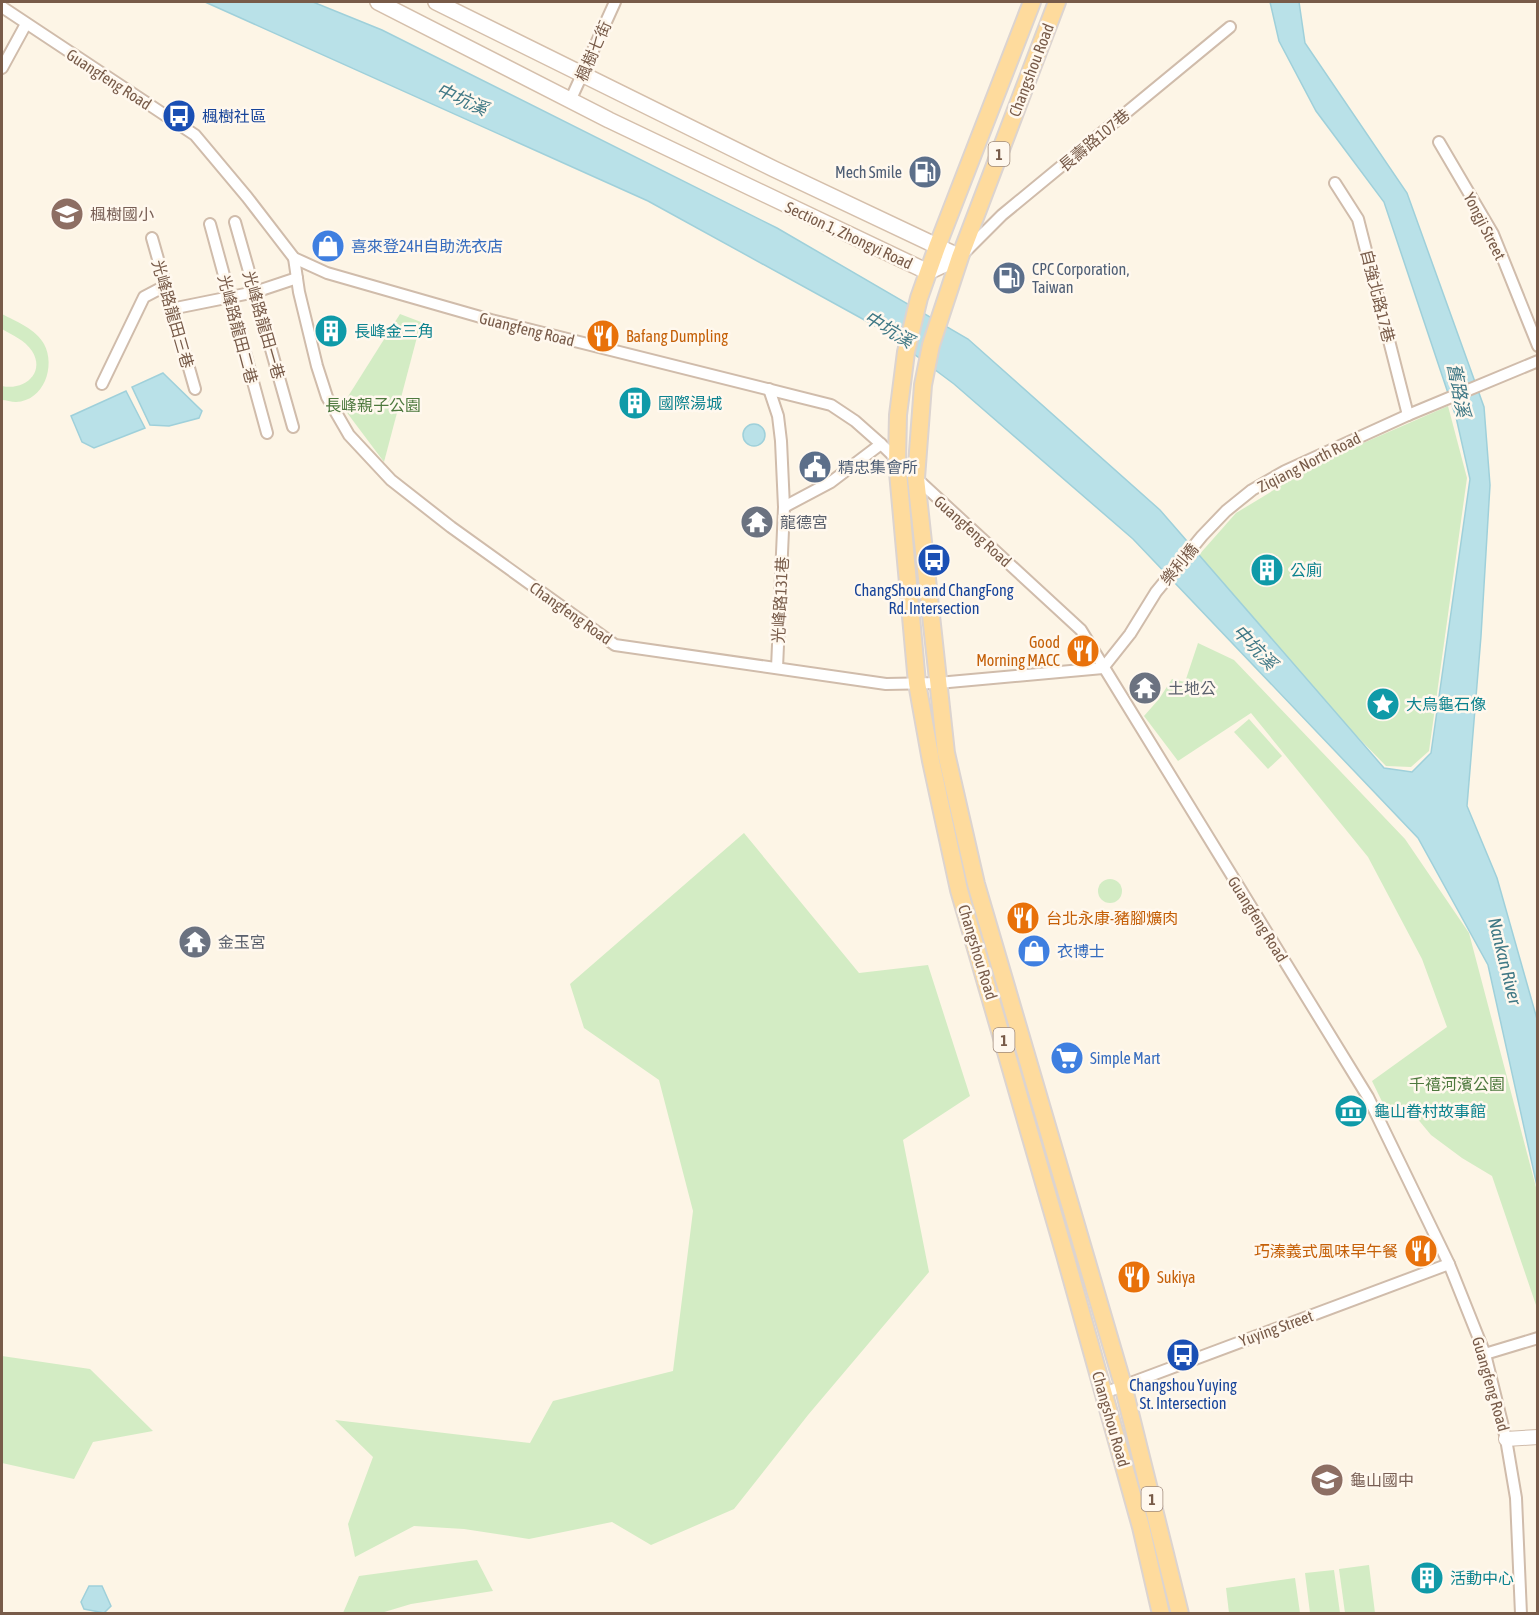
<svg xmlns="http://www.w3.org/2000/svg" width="1539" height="1615" viewBox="0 0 1539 1615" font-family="'Asap Condensed','Noto Sans TC',sans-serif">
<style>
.green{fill:#d3ecc4}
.water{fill:#b9e1e8;stroke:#9fd0da;stroke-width:1.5}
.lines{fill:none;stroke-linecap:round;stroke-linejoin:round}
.minor-casing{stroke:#d0bcab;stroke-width:14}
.tertiary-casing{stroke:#d0bcab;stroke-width:16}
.secondary-casing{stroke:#d5bfab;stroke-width:18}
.primary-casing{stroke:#dcd4d0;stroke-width:20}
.minor{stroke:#fff;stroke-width:10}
.tertiary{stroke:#fff;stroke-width:14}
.secondary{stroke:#fff;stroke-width:15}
.primary{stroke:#fedb9d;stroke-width:16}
.labels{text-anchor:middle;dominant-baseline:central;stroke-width:5;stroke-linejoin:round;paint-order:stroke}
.shield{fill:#fff8ee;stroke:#a08a7a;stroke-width:1.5}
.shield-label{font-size:15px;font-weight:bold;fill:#785b49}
.street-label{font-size:16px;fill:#785b49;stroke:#fff8ee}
.transit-label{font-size:16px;fill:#164399;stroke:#fff8ee}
.service-label{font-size:16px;fill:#4e5e75;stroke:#fff8ee;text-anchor:start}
.education-label{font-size:16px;fill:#785e54;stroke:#fff8ee;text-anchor:start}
.shop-label{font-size:16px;fill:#366cbe;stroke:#fff8ee;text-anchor:start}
.culture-label{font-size:16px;fill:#0d838f;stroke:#fff8ee;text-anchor:start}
.food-label{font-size:16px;fill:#c56008;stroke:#fff8ee;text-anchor:start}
.park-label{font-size:16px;fill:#4e793e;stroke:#fff8ee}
.worship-label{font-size:16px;fill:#5b616d;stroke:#fff8ee;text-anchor:start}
.water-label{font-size:18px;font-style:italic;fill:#3f7885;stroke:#fff8ee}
</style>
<rect width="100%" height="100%" fill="#fdf5e6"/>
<g class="green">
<path d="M2,314C15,321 36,329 44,344C56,366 44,401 16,402C11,402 6,400 2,400V386C24,391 46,373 32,351C25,340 12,335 2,329Z"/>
<path d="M400,314L421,322L384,462L342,406Z"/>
<path d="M1448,406L1467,478L1429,751L1411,767L1386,766L1190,565L1236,513L1320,462Z"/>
<path d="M1198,643L1234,660L1405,839L1469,933L1537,1191V1308L1492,1176L1462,1158L1431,1135L1411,1111L1390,1118L1372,1081L1447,1027L1422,959L1368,857L1251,713L1178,761L1144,716L1159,699L1172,679L1185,682Z"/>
<path d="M1249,719L1282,756L1268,769L1234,732Z"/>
<path d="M744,833L859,973L928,965L970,1096L903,1140L929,1272L808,1415L734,1509L651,1545L612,1522L529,1539L464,1529L414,1526L355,1557L348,1524L373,1457L335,1420L530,1443L553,1401L673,1371L693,1211L659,1080L584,1028L570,984Z"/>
<circle cx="1110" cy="891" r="12"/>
<path d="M2,1356L90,1369L153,1431L93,1442L74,1479L2,1463Z"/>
<path d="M477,1560L493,1591L411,1604L381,1613H343L359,1576Z"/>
<path d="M1369,1565L1375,1613H1345L1339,1569Z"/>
<path d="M1334,1570L1340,1613H1310L1305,1573Z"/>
<path d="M1295,1578L1300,1613H1229L1226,1588Z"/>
</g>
<g class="water">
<path d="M205,2H313L382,30L777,228L968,339L1160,510L1384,768L1412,772L1431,753L1470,479L1456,417L1384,202L1316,111L1279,41L1270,2H1299L1305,43L1407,193L1484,407L1490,485L1481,636L1467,806L1497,878L1537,1019V1186L1488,965L1418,838L1133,539L954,384L879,328L648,201Z"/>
<path d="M163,373L202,411L199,418L169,426L150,425L132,387Z"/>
<path d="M126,391L145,428L94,448L82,442L71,416Z"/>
<circle cx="754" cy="435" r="11"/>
<path d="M89,1586H102L111,1606L104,1613L84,1609L81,1602Z"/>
</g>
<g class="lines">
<g class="minor-casing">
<g id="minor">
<path d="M2,7L195,135L247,197L294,258L327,273L491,320L831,405L855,421L881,444L916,478L1081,630L1368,1097L1449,1264L1485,1354L1506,1439L1516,1498L1521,1614"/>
<path d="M2,68L26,24"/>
<path d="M570,101L615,2"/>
<path d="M1439,142L1493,234L1538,346"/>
<path d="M1335,183L1358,219L1408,415"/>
<path d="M235,222L293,427"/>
<path d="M210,224L267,433"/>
<path d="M152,238L195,389"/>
<path d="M966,251L1002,215L1230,27"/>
<path d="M294,258L299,292L317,366L327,397L349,435L391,480L451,527L615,645L886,684L938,683L1103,668"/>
<path d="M171,309L255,292L297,278"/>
<path d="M102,384L144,297L165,286"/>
<path d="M769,389L778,416L781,441L784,507L777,668"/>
<path d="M784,507L831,482L881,444"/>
<path d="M1103,668L1130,634L1156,592L1202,536L1226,511L1252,490L1285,471L1408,415L1538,361"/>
<path d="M1485,1354L1538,1338"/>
<path d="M1104,1393L1449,1264"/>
</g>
</g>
<g class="tertiary-casing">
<path id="tertiary" d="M1506,1439L1538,1437"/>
</g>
<g class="secondary-casing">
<g id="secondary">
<path d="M378,2L609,120L928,272L960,257"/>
<path d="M436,2L774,169L960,257"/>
</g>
</g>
<g class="primary-casing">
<g id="primary">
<path d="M1032,2L937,247L919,298L906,352L898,415L897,461L917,683L931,761L959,890L1065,1255L1141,1527L1161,1614"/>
<path d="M1057,2L960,257L931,345L923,385L916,478L946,753L976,884L1123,1385L1180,1614"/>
</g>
</g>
<use href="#minor" class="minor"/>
<use href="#tertiary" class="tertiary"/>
<use href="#secondary" class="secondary"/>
<use href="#primary" class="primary"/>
</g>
<defs>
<g id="bus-disc" transform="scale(1.725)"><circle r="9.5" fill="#1a4fb4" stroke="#fff8ee"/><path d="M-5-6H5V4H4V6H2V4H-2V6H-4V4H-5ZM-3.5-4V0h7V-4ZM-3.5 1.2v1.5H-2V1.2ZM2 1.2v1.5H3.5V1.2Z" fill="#fff"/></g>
<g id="fuel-disc" transform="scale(1.725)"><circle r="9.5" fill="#5c6f8a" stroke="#fff8ee"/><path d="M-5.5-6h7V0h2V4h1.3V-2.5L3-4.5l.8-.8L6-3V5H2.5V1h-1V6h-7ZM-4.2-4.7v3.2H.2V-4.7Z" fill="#fff"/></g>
<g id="school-disc" transform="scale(1.725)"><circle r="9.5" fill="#8d6e63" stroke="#fff8ee"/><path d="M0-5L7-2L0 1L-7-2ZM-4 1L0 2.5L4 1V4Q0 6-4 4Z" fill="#fff"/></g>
<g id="shop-disc" transform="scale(1.725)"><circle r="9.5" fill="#3f7fe0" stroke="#fff8ee"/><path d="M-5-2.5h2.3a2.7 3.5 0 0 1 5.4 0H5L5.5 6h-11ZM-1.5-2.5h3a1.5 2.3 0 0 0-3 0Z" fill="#fff"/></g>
<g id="building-disc" transform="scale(1.725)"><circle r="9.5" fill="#0f9aa8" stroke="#fff8ee"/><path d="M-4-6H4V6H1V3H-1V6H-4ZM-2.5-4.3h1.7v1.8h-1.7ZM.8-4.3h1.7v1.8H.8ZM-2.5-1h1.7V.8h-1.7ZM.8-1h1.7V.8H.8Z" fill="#fff"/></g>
<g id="restaurant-disc" transform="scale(1.725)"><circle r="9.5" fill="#e8710a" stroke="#fff8ee"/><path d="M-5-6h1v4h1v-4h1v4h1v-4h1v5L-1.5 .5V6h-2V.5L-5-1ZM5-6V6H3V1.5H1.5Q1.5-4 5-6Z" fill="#fff"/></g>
<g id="civic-disc" transform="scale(1.725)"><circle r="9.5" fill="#5c6f8a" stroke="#fff8ee"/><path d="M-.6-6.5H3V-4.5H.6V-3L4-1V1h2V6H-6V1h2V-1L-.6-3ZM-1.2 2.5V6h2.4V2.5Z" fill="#fff"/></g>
<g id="temple-disc" transform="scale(1.725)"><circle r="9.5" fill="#6b7280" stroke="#fff8ee"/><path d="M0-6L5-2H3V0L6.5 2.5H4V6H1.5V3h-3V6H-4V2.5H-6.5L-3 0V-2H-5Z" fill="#fff"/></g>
<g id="sight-disc" transform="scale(1.725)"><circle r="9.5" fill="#0f9aa8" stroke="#fff8ee"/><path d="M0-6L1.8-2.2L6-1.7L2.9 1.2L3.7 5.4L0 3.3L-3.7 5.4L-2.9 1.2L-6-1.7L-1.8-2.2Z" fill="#fff"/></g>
<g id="supermarket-disc" transform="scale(1.725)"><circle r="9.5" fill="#3f7fe0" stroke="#fff8ee"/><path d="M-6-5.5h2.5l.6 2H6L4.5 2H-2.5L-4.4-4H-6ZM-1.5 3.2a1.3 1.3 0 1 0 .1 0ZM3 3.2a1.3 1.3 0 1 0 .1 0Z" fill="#fff"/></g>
<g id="museum-disc" transform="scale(1.725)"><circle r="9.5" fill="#0f9aa8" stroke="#fff8ee"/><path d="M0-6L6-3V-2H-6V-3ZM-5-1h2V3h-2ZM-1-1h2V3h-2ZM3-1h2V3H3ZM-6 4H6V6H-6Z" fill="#fff"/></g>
</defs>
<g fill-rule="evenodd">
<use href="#bus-disc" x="179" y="116"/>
<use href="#fuel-disc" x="925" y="172"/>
<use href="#school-disc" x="67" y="214"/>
<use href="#shop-disc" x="328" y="246"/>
<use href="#fuel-disc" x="1009" y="278"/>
<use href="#building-disc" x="331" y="331"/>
<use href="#restaurant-disc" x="603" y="336"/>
<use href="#building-disc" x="635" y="403"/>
<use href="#civic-disc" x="815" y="467"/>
<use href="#temple-disc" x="757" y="522"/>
<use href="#bus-disc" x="934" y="560"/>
<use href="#building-disc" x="1267" y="570"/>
<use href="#restaurant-disc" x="1083" y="651"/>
<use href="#temple-disc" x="1145" y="688"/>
<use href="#sight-disc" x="1383" y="704"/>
<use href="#restaurant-disc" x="1023" y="918"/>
<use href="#temple-disc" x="195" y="942"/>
<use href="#shop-disc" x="1034" y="951"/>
<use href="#supermarket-disc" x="1067" y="1058"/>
<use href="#museum-disc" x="1351" y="1111"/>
<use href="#restaurant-disc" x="1421" y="1251"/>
<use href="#restaurant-disc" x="1134" y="1277"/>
<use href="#bus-disc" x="1183" y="1355"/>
<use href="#school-disc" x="1327" y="1480"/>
<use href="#building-disc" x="1427" y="1578"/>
</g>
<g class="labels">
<g class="shield">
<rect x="988.5" y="142" width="21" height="24" rx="4.5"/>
<rect x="993.5" y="1028" width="21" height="24" rx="4.5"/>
<rect x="1141.5" y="1487" width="21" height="24" rx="4.5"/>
</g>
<g class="shield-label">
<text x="999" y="154">1</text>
<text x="1004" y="1040">1</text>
<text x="1152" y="1499">1</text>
</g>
<g class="street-label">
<text transform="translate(593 51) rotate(-66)">楓樹七街</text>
<text transform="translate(1031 70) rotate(-69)">Changshou Road</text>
<text transform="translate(109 79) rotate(33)">Guangfeng Road</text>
<text transform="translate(1094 140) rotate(-40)">長壽路107巷</text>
<text transform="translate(1485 226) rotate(63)">Yongji Street</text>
<text transform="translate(849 235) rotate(25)">Section 1, Zhongyi Road</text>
<text transform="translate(1378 296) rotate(76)">自強北路17巷</text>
<text transform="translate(173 314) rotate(74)">光峰路龍田三巷</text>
<text transform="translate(264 325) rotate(74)">光峰路龍田一巷</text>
<text transform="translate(238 329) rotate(75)">光峰路龍田二巷</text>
<text transform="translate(527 329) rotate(14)">Guangfeng Road</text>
<text transform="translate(1309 462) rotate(-27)">Ziqiang North Road</text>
<text transform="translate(973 531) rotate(42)">Guangfeng Road</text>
<text transform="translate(1179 564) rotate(-50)">樂利橋</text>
<text transform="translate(780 600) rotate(-87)">光峰路131巷</text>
<text transform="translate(571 613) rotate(35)">Changfeng Road</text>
<text transform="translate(1258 919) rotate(58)">Guangfeng Road</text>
<text transform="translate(978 952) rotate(73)">Changshou Road</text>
<text transform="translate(1276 1328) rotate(-20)">Yuying Street</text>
<text transform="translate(1491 1384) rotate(74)">Guangfeng Road</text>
<text transform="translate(1111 1419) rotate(74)">Changshou Road</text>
</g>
<g class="transit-label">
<text x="202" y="116" text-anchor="start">楓樹社區</text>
<text x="934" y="590">ChangShou and ChangFong<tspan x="934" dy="18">Rd. Intersection</tspan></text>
<text x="1183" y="1385">Changshou Yuying<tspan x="1183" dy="18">St. Intersection</tspan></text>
</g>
<g class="service-label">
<text x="902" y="172" text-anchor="end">Mech Smile</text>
<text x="1032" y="269">CPC Corporation,<tspan x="1032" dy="18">Taiwan</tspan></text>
<text x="838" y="467">精忠集會所</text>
</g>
<g class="education-label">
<text x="90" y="214">楓樹國小</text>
<text x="1350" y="1480">龜山國中</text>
</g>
<g class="shop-label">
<text x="351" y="246">喜來登24H自助洗衣店</text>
<text x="1057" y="951">衣博士</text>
<text x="1090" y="1058">Simple Mart</text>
</g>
<g class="culture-label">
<text x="354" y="331">長峰金三角</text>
<text x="658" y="403">國際湯城</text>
<text x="1290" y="570">公廁</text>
<text x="1406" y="704">大烏龜石像</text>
<text x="1374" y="1111">龜山眷村故事館</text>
<text x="1450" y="1578">活動中心</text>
</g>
<g class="food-label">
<text x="626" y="336">Bafang Dumpling</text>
<text x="1060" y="642" text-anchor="end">Good<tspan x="1060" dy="18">Morning MACC</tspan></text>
<text x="1046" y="918">台北永康-豬腳爌肉</text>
<text x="1398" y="1251" text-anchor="end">巧溱義式風味早午餐</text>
<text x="1157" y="1277">Sukiya</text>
</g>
<g class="park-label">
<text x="373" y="405">長峰親子公園</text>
<text x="1457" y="1084">千禧河濱公園</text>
</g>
<g class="worship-label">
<text x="780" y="522">龍德宮</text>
<text x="1168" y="688">土地公</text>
<text x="218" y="942">金玉宮</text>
</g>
<g class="water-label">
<text transform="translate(462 99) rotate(24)">中坑溪</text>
<text transform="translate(889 329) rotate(31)">中坑溪</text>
<text transform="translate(1459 390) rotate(79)">舊路溪</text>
<text transform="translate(1255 647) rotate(46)">中坑溪</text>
<text transform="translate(1505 961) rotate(76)">Nankan River</text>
</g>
</g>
<rect width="1539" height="1615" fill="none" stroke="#785b49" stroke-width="6"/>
</svg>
